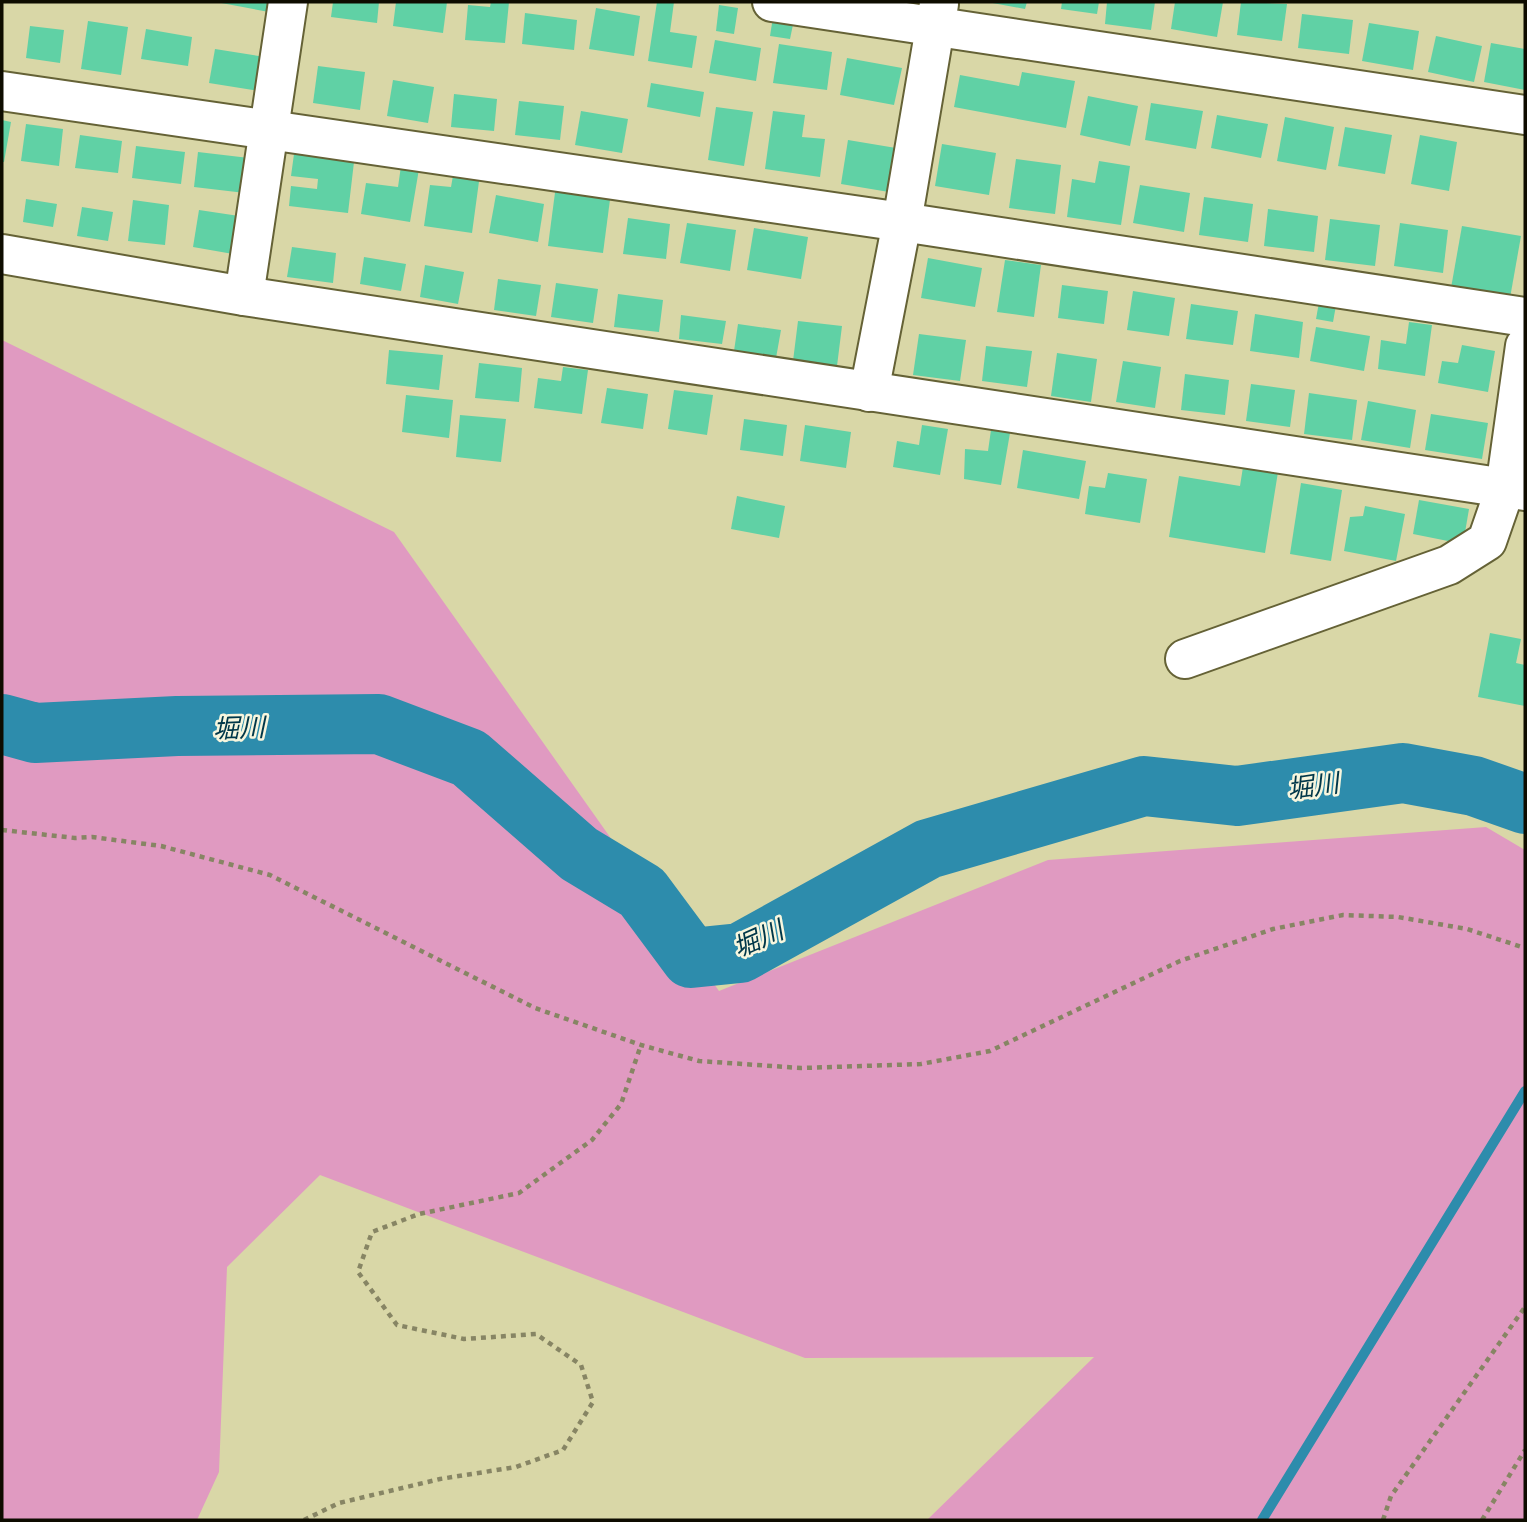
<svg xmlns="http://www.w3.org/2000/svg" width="1527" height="1522" viewBox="0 0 1527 1522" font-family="Merriweather,'Noto Sans JP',serif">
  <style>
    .green { fill: #e09ac1 }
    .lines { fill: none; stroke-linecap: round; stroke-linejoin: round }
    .stream { stroke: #2d8cac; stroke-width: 10 }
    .river { stroke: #2d8cac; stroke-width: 60 }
    .building { fill: #60d1a5 }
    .minor-casing { stroke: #656236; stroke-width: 42 }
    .path { stroke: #878564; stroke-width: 4.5; stroke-dasharray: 5 5; stroke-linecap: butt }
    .minor { stroke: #fff; stroke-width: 38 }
    .labels { text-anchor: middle; stroke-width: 5; stroke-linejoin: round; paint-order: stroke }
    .water-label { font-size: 26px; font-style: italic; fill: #003749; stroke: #f7f6de }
  </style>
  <rect width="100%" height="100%" fill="#d9d7a7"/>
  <!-- green -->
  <polygon class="green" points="2,340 394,532 719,991 1048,860 1486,827 1525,850 1525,1520 927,1520 1094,1357 805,1358 320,1175 227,1267 219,1472 197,1520 2,1520"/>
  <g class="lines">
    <!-- stream -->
    <polyline class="stream" points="1262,1520 1525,1091"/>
    <!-- river -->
    <polyline class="river" points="2,724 35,733 177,726 379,724 469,758 579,854 642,892 691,958 740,953 928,849 1144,786 1237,796 1403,773 1474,786 1525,804"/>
  </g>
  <!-- building -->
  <g class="building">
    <polygon points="216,2 271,2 269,12"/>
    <polygon points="333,2 379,2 377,23 331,17"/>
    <polygon points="396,2 447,2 443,33 393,26"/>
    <polygon points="491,2 509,2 505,43 465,40 468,5 490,7"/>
    <polygon points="657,2 674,2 670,32 697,36 692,68 648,61"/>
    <polygon points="987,2 1027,2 1025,9"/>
    <polygon points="1062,2 1099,2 1097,14 1061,9"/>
    <polygon points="1107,2 1155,2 1151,30 1105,24"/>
    <polygon points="1175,2 1223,2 1217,37 1171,29"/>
    <polygon points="1241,2 1287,4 1282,41 1237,35"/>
    <polygon points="719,5 738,8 734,34 716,31"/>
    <polygon points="596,8 640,16 634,56 589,49"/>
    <polygon points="774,11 795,15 790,39 770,36"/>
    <polygon points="525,13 577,20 574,50 522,44"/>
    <polygon points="1302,14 1353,20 1349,54 1298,48"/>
    <polygon points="88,21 128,27 121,75 81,69"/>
    <polygon points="1369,23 1419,31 1413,70 1362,61"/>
    <polygon points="30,26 64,30 60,63 26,58"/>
    <polygon points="146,29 192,37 188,66 141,59"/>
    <polygon points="1436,36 1482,46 1474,82 1428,72"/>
    <polygon points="715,40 761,48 756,81 709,73"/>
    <polygon points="1491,43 1525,49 1525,90 1484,82"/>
    <polygon points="779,44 832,52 827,90 773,83"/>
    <polygon points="215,49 265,57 259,91 209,83"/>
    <polygon points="847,58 902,68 894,105 840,95"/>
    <polygon points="318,66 365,72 360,110 313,103"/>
    <polygon points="1022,72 1075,81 1066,128 954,107 960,75 1019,86"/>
    <polygon points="393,80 434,87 428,123 387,116"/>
    <polygon points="651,83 704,92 700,117 647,107"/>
    <polygon points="454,94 497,99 494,131 451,127"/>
    <polygon points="1088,96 1138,106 1130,146 1080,135"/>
    <polygon points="519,101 564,106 560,140 515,135"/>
    <polygon points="1151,103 1203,111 1196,149 1145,140"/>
    <polygon points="716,107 753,112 744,166 708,160"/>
    <polygon points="581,111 628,119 622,153 575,145"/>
    <polygon points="773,111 805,115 802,137 825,139 820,177 765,169"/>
    <polygon points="1217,115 1268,124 1261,158 1211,148"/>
    <polygon points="1285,117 1334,127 1326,170 1277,161"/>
    <polygon points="2,120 11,122 4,162 2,162"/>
    <polygon points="26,124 63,129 59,166 21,161"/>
    <polygon points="1345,127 1392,135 1385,174 1338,166"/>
    <polygon points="80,135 122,141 118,173 75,168"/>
    <polygon points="1420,135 1457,142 1449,191 1411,184"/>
    <polygon points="848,140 896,148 889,192 841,184"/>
    <polygon points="942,144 996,153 989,195 935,186"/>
    <polygon points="136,146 185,152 181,184 132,178"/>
    <polygon points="198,152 249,158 245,193 194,187"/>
    <polygon points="294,154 354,162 348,213 289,206 291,186 317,189 318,179 291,176"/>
    <polygon points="1016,159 1061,165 1055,214 1009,208"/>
    <polygon points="1099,161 1130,166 1121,225 1067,217 1072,179 1095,183"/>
    <polygon points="401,166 419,169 410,222 361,214 366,183 398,187"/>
    <polygon points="454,170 480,174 472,233 424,226 430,185 451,187"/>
    <polygon points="556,185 611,192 603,253 548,246"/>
    <polygon points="1140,185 1190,193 1184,232 1133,223"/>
    <polygon points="496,195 544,204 538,242 489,233"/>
    <polygon points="1204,197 1253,204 1248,242 1199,235"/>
    <polygon points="26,199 57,204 53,227 23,222"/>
    <polygon points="133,200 169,205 165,245 128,241"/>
    <polygon points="82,207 113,212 108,241 77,236"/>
    <polygon points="1268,209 1318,216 1314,252 1264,246"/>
    <polygon points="199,210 239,216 233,254 193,247"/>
    <polygon points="628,218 670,224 666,259 623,254"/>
    <polygon points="1330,219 1380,225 1375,266 1325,260"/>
    <polygon points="687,223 736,230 730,271 680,263"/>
    <polygon points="1400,223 1448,230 1443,273 1394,266"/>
    <polygon points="1462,226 1521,236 1510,298 1451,288"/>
    <polygon points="754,228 808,237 801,279 747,270"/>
    <polygon points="292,247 336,253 333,283 287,277"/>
    <polygon points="364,257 406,264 401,291 360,284"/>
    <polygon points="928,258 982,268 975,307 921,298"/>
    <polygon points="1005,260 1041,265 1034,317 997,312"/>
    <polygon points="425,265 464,272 458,304 420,297"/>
    <polygon points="498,279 541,285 536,316 494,310"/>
    <polygon points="556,283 598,289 593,323 551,317"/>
    <polygon points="1062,285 1108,291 1104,324 1058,318"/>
    <polygon points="1133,291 1175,298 1169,336 1127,330"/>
    <polygon points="618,294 663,300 659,332 614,327"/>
    <polygon points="1320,297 1337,300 1333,322 1316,319"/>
    <polygon points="1191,304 1238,311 1233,345 1186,339"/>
    <polygon points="1255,314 1303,322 1299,358 1250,351"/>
    <polygon points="681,315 726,321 722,344 679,339"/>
    <polygon points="798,321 842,326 837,366 793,361"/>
    <polygon points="1409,322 1432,325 1425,376 1378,369 1381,340 1406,344"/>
    <polygon points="738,324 781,330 776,358 734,351"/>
    <polygon points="1316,327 1370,336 1364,371 1310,361"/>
    <polygon points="919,334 966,340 960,381 913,375"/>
    <polygon points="1462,345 1495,351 1488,392 1438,383 1442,361 1458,363"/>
    <polygon points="986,346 1032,351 1027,387 982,381"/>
    <polygon points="389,350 443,355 439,390 386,384"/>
    <polygon points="1057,353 1097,359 1091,402 1051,396"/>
    <polygon points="1123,361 1161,367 1155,408 1116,402"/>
    <polygon points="479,363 522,368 519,402 475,398"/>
    <polygon points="563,367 588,370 582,414 534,408 538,378 561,381"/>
    <polygon points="1185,374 1229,380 1225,415 1181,410"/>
    <polygon points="1251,384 1295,390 1290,427 1246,421"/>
    <polygon points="607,388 648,394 643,429 601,423"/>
    <polygon points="674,390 713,395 707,435 668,429"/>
    <polygon points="1309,393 1357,400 1352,440 1304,434"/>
    <polygon points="406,395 453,400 449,438 402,432"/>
    <polygon points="1368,401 1416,410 1410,448 1361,440"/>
    <polygon points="1431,414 1488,423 1482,459 1425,450"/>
    <polygon points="460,415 506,419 501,462 456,457"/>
    <polygon points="744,419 787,425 783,456 740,450"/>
    <polygon points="805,425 851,432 846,468 800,461"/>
    <polygon points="922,425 948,429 940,475 893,467 897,441 919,445"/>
    <polygon points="991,430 1010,433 1001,485 964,479 965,449 988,451"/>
    <polygon points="1023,450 1086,461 1079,499 1017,488"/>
    <polygon points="1243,467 1278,472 1265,553 1169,537 1179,476 1240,486"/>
    <polygon points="1108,473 1147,479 1140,523 1085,514 1089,486 1105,488"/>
    <polygon points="1301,483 1342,490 1331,561 1290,554"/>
    <polygon points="737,496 785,506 779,538 731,529"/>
    <polygon points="1419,500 1469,509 1463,544 1413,534"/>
    <polygon points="1365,506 1405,514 1396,561 1344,551 1350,517 1363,516"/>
    <polygon points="1490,633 1521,639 1516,663 1525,665 1525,706 1478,697"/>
  </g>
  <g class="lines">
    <defs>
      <g id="minor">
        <polyline points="772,2 1525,115"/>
        <polyline points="2,91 902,222 1525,317"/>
        <polyline points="2,254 244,296 1525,491"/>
        <polyline points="244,296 288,2"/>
        <polyline points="869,392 902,222 939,4"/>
        <polyline points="1185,659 1449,565 1487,541 1505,489 1525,346"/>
      </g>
    </defs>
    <!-- minor casing -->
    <use href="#minor" class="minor-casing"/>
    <!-- path -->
    <g class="path">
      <polyline points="2,830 75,838 92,837 161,846 270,875 535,1008 641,1045 699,1061 801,1068 921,1064 990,1051 1180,961 1273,929 1343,915 1398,917 1467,929 1525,948"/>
      <polyline points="304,1520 339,1503 440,1479 516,1467 563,1450 593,1402 581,1365 536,1334 464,1339 397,1325 358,1272 372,1232 419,1214 519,1193 592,1140 621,1104 641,1045"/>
      <polyline points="1383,1520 1391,1496 1525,1307"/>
      <polyline points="1482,1520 1525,1450"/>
    </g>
    <!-- minor -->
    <use href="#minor" class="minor"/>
  </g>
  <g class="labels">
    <!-- water labels -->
    <g class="water-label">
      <text transform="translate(239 728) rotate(-2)" y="9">堀川</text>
      <text transform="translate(1313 786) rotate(-8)" y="9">堀川</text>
      <text transform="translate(758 939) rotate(-24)" y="9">堀川</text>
    </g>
  </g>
  <!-- border -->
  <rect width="1527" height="1522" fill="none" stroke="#0e0c00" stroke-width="7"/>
</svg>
